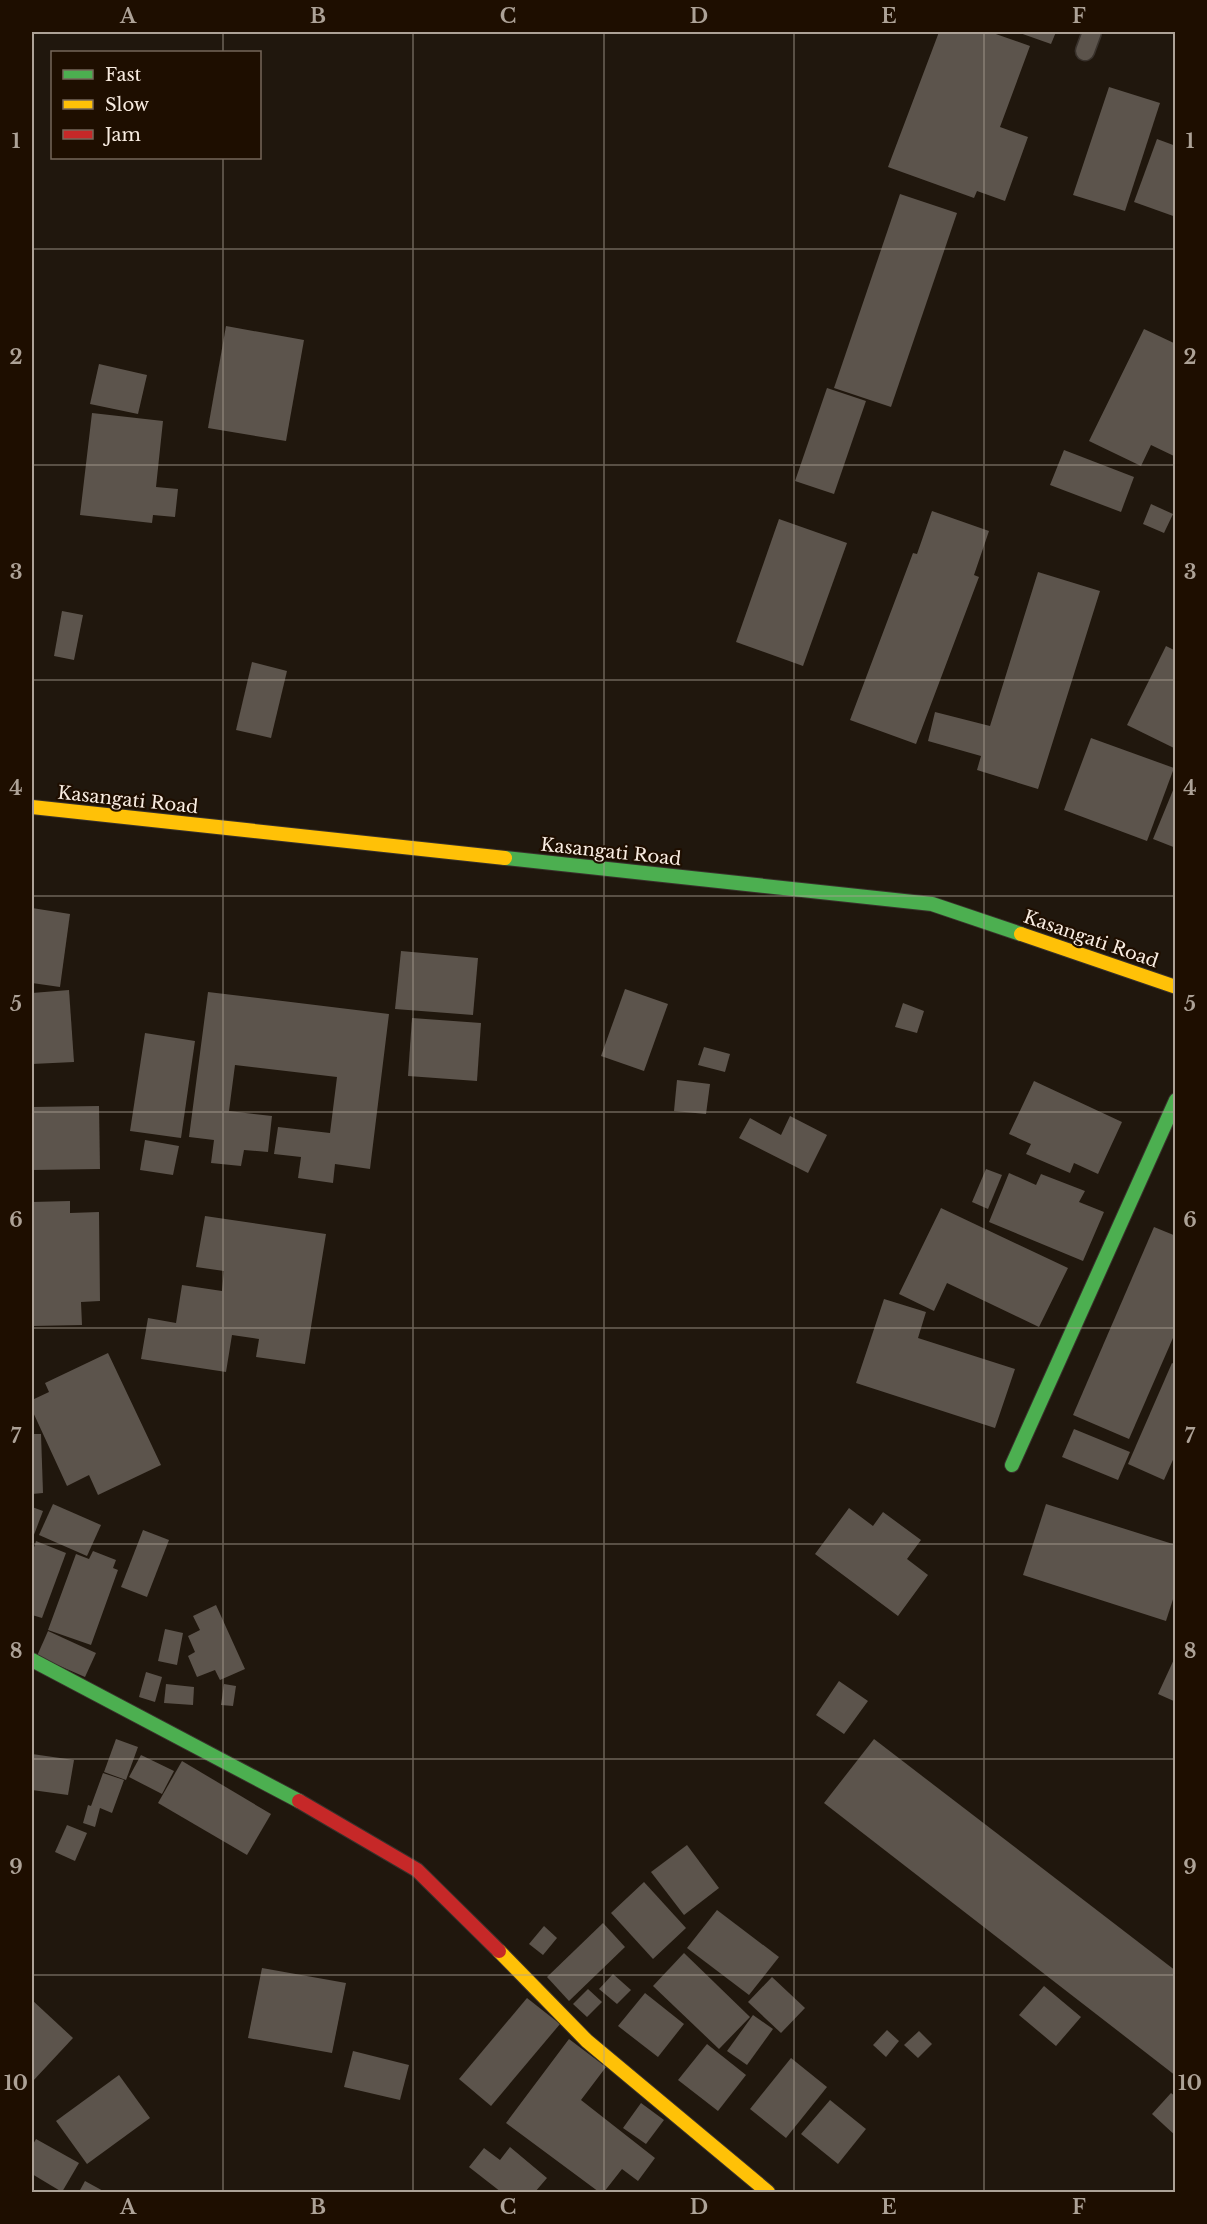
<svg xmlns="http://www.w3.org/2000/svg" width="1207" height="2224" viewBox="0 0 1207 2224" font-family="'Libre Baskerville',serif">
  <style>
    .building { fill: #5c544c }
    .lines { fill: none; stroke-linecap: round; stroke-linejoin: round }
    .lane-casing { stroke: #39322c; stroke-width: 21 }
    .fast-casing { stroke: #39322c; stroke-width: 16 }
    .slow-casing { stroke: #39322c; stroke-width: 16 }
    .jam-casing { stroke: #39322c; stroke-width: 16 }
    .lane { stroke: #5c544c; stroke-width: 18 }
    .fast { stroke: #4caf50; stroke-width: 14 }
    .slow { stroke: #ffc107; stroke-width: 14 }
    .jam { stroke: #c62828; stroke-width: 14 }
    .grid { fill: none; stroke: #ada297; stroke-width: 1.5; stroke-opacity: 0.55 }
    .labels { text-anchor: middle; stroke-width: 4.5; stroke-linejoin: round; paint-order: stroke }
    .street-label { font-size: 18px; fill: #f9ede2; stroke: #1e0e00 }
    .neatline { fill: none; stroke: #ada297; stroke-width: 2 }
    .grid-label { font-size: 20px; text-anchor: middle; font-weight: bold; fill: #ada297 }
  </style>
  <rect width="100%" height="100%" fill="#20170d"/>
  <!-- building -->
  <g class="building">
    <polygon points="939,32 990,32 1030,46 1000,127 1028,137 1005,201 977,191 974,198 888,167"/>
    <polygon points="1017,32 1056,32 1051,44"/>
    <polygon points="1109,87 1160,103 1125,211 1073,195"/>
    <polygon points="1157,139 1176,146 1176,217 1134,202"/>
    <polygon points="900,194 957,213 891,407 834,388"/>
    <polygon points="226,326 304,340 286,441 208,428"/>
    <polygon points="1144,329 1176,344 1176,457 1151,445 1141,466 1089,441"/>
    <polygon points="99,364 147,375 138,414 90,404"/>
    <polygon points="827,388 866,401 834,494 795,481"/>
    <polygon points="92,413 163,421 156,487 178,489 175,517 153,515 152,523 80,515"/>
    <polygon points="1064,450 1134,477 1121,512 1050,485"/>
    <polygon points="1151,504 1173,514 1164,533 1143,524"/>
    <polygon points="932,511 989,531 974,575 979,577 916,744 850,720 913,553 917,554"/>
    <polygon points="779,519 847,543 803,666 736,642"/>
    <polygon points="1038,572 1100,591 1038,789 977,770 981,756 928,741 935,712 990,726"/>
    <polygon points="62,611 83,615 74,660 54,656"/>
    <polygon points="1166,646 1176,651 1176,749 1127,725"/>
    <polygon points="252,662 287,671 271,738 236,730"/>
    <polygon points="1091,738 1174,768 1147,841 1064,810"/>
    <polygon points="1176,783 1176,848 1153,839"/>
    <polygon points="32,908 70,914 60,987 32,983"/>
    <polygon points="401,951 478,958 473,1015 395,1009"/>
    <polygon points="625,989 668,1004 644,1071 601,1056"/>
    <polygon points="69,990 74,1062 32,1064 32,993"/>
    <polygon points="208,992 389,1014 370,1169 335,1164 333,1183 298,1178 301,1157 274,1154 278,1127 330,1133 337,1077 235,1065 229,1111 272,1116 268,1152 244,1150 241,1166 211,1163 214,1140 189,1137"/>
    <polygon points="903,1003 924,1011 917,1033 895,1027"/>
    <polygon points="412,1018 481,1023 477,1081 408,1076"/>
    <polygon points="145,1033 195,1041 181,1138 130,1131"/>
    <polygon points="704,1047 730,1054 725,1072 698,1065"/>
    <polygon points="677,1080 710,1084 706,1114 674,1111"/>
    <polygon points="1034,1081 1122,1122 1098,1174 1074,1163 1070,1173 1026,1154 1031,1144 1009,1134"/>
    <polygon points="99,1106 100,1169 32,1170 32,1107"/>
    <polygon points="790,1116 827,1135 808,1173 739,1138 750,1118 781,1135"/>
    <polygon points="145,1140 179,1146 173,1175 140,1170"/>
    <polygon points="986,1169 1002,1175 988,1209 972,1202"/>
    <polygon points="1009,1173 1036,1185 1041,1174 1085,1191 1079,1202 1104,1212 1083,1261 989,1222"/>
    <polygon points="70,1201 70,1213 99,1212 100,1301 81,1302 82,1325 32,1326 32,1202"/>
    <polygon points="941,1208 1068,1268 1039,1327 947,1283 934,1311 899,1294"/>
    <polygon points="205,1216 326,1234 305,1364 256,1357 259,1339 232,1335 226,1372 141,1359 148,1318 176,1323 182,1285 222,1291 224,1271 196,1267"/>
    <polygon points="1154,1227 1176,1236 1176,1331 1129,1439 1073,1415"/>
    <polygon points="884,1299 926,1312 918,1338 1015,1369 995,1428 856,1383"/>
    <polygon points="108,1353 161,1465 98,1495 89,1475 67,1486 32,1410 32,1400 49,1392 45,1383"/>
    <polygon points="1172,1363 1176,1365 1176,1453 1164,1480 1128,1464"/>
    <polygon points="1074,1429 1130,1452 1118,1480 1062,1457"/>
    <polygon points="32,1434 41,1434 43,1493 32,1494"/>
    <polygon points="53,1504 101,1525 87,1556 39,1535"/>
    <polygon points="1046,1504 1176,1545 1176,1590 1166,1621 1023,1575"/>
    <polygon points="32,1507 43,1511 32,1540"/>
    <polygon points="849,1508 873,1526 883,1512 921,1540 907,1559 928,1575 898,1616 815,1554"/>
    <polygon points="143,1530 169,1540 147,1597 121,1587"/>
    <polygon points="36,1541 66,1553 42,1618 32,1615 32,1554"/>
    <polygon points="93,1551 116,1560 113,1568 118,1570 91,1645 48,1630 76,1554 89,1559"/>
    <polygon points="216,1605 245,1669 220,1680 215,1670 197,1677 188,1656 195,1652 188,1636 200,1630 193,1616"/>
    <polygon points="165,1629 183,1633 177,1665 158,1661"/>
    <polygon points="48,1631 96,1653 85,1677 37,1656"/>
    <polygon points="1176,1655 1176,1702 1158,1694"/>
    <polygon points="146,1672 162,1677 155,1702 139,1697"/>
    <polygon points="839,1681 868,1701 844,1734 816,1715"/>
    <polygon points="166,1684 194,1687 193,1705 164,1703"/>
    <polygon points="224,1684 236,1686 233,1706 221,1705"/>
    <polygon points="116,1739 138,1747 126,1780 104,1772"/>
    <polygon points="874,1739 1176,1971 1176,2076 824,1803"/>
    <polygon points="32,1754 74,1760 68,1795 32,1790"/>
    <polygon points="141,1755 174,1771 162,1794 129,1777"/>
    <polygon points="182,1761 271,1814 247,1855 158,1803"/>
    <polygon points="103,1773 124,1780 112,1813 100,1808 95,1827 83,1823 88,1805 91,1806"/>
    <polygon points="67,1825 87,1833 75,1861 55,1852"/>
    <polygon points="687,1845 719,1888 684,1915 651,1872"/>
    <polygon points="644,1882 686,1928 653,1959 611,1913"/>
    <polygon points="717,1910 779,1957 749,1995 687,1948"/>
    <polygon points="603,1923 625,1947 569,2001 547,1977"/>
    <polygon points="544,1926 557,1938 543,1955 529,1944"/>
    <polygon points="684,1953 750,2017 719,2049 653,1986"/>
    <polygon points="262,1968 346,1983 332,2053 248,2038"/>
    <polygon points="613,1974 631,1990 617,2004 599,1989"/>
    <polygon points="772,1977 805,2008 781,2033 748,2002"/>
    <polygon points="1044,1986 1081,2017 1056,2046 1019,2015"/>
    <polygon points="588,1989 602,2002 587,2017 573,2004"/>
    <polygon points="645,1993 684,2024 658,2057 618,2026"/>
    <polygon points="527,1998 560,2024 491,2106 459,2079"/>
    <polygon points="32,2000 73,2038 32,2082"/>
    <polygon points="753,2015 773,2029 747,2065 727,2051"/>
    <polygon points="887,2030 899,2041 886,2057 873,2045"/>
    <polygon points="919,2031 932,2044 918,2058 904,2045"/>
    <polygon points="569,2039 606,2067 581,2100 655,2158 638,2181 622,2169 604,2192 599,2192 506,2123"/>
    <polygon points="707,2044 746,2075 718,2111 678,2080"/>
    <polygon points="353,2051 409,2065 400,2100 344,2087"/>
    <polygon points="791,2058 827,2087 786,2138 750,2109"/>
    <polygon points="119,2075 150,2118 87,2164 56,2121"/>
    <polygon points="1171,2093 1176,2097 1176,2136 1152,2114"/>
    <polygon points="830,2100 866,2129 838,2164 801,2134"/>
    <polygon points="641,2103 664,2120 646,2144 623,2128"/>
    <polygon points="36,2139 79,2163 62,2192 32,2174 32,2146"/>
    <polygon points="510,2147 547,2178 535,2192 501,2192 469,2167 484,2148 500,2160"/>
    <polygon points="85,2181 105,2192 79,2192"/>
  </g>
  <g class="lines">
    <defs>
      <polyline id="lane" points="1085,51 1092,32"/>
      <g id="fast">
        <polyline points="505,858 932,904 1021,934"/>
        <polyline points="1012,1465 1176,1100"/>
        <polyline points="32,1660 299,1801"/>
      </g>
      <g id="slow">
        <polyline points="32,807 505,858"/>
        <polyline points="1021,934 1176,987"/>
        <polyline points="499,1951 587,2041 768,2192"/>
      </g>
      <polyline id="jam" points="299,1801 417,1870 499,1951"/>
    </defs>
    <!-- lane casing -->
    <use href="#lane" class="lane-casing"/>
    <!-- fast casing -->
    <use href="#fast" class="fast-casing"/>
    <!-- slow casing -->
    <use href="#slow" class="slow-casing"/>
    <!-- jam casing -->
    <use href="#jam" class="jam-casing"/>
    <!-- lane -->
    <use href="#lane" class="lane"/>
    <!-- fast -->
    <use href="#fast" class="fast"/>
    <!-- slow -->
    <use href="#slow" class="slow"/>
    <!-- jam -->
    <use href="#jam" class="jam"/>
  </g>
  <!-- grid -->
  <path class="grid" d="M223 32V52M413 32V2192M604 32V2192M794 32V2192M984 32V2192M223 158V2192M32 249H1176M32 465H1176M32 680H1176M32 896H1176M32 1112H1176M32 1328H1176M32 1544H1176M32 1759H1176M32 1975H1176"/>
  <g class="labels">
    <!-- street labels -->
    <g class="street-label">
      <text transform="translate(128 800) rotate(6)" y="6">Kasangati Road</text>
      <text transform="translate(611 852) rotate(6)" y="6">Kasangati Road</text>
      <text transform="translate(1091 939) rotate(19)" y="6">Kasangati Road</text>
    </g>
  </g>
  <!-- border -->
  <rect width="1207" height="2224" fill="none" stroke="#1e0e00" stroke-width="66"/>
  <!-- legend -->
  <rect x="51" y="51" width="210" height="108" fill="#1e0e00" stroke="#76675a" stroke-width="1.5"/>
  <rect x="63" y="70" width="30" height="9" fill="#4caf50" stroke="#76675a" stroke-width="1.5"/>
  <text x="105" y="81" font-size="18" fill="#f9ede2">Fast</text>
  <rect x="63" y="100" width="30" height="9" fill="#ffc107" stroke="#76675a" stroke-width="1.5"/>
  <text x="105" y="111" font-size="18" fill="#f9ede2">Slow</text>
  <rect x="63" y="130" width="30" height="9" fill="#c62828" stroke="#76675a" stroke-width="1.5"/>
  <text x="105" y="141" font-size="18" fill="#f9ede2">Jam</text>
  <rect x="33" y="33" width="1141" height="2158" class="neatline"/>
  <g class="grid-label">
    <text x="128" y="23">A</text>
    <text x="318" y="23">B</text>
    <text x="508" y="23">C</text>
    <text x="699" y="23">D</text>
    <text x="889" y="23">E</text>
    <text x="1079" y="23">F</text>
    <text x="16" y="148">1</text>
    <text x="1190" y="148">1</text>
    <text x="16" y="364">2</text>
    <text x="1190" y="364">2</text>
    <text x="16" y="579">3</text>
    <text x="1190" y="579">3</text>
    <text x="16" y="795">4</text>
    <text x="1190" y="795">4</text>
    <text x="16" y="1011">5</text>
    <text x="1190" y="1011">5</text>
    <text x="16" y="1227">6</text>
    <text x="1190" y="1227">6</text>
    <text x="16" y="1443">7</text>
    <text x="1190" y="1443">7</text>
    <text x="16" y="1658">8</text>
    <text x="1190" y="1658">8</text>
    <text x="16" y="1874">9</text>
    <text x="1190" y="1874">9</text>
    <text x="16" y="2090">10</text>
    <text x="1190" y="2090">10</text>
    <text x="128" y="2214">A</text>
    <text x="318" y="2214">B</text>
    <text x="508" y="2214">C</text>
    <text x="699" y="2214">D</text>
    <text x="889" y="2214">E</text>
    <text x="1079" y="2214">F</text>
  </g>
</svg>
